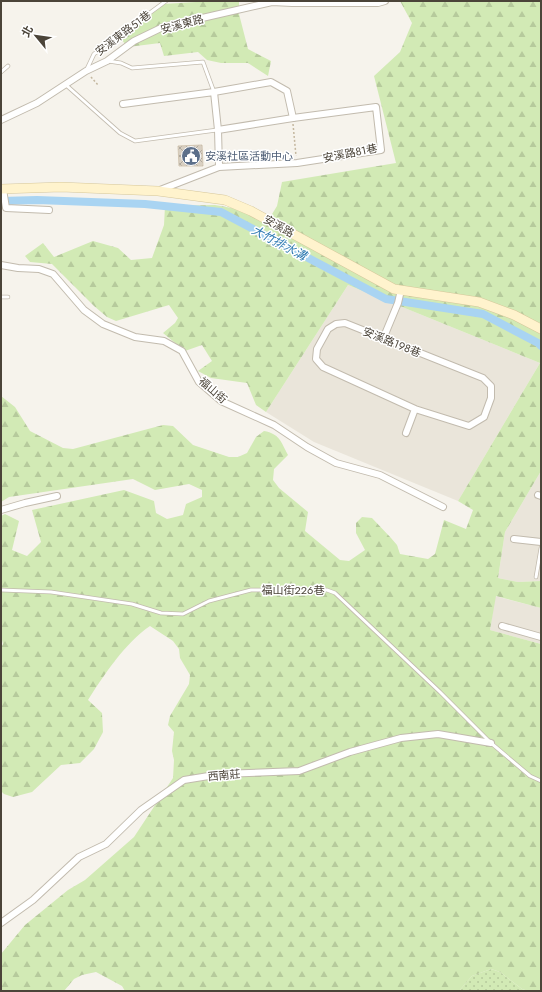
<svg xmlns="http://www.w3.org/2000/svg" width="542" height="992" viewBox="0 0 542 992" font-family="Jost,'Noto Sans TC',sans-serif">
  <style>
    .residential { fill: #eae5da }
    .grass { fill: url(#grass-dots) }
    .forest { fill: url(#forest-firs) }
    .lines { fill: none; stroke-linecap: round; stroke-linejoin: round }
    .canal { stroke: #a9d4f2; stroke-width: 8 }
    .building { fill: url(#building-cross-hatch); stroke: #d3c7b4 }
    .lane-casing { stroke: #c2bbae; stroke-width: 4.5 }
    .street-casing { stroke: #c2bbae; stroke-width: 8 }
    .secondary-casing { stroke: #d6c79b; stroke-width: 10 }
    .path { stroke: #c4b79f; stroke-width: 1.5; stroke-dasharray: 2 2; stroke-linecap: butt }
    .lane { stroke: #fff; stroke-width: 3 }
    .street { stroke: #fff; stroke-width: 6 }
    .secondary { stroke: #fff3cd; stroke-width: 9 }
    .labels { text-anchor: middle; stroke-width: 3; stroke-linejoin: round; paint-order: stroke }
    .street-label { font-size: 11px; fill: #4b4439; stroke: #fff }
    .service-label { font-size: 11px; fill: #4e5e75; stroke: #fff; text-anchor: start }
    .water-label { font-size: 12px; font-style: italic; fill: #2e7ab2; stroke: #fff }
  </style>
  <defs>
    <pattern id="grass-dots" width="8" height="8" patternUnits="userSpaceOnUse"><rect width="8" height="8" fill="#d2eab5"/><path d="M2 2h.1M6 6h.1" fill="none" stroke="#b6ca9c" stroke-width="1.8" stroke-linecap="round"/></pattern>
    <pattern id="forest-firs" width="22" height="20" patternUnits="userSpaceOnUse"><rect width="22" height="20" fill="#d2eab5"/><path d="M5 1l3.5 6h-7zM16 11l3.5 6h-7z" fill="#b6ca9c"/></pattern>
    <pattern id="building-cross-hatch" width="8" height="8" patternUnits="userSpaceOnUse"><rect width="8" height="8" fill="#d8cfc1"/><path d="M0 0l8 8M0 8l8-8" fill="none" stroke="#b1aa9e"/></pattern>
  </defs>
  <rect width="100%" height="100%" fill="#f6f3ec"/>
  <!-- residential -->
  <g class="residential">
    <polygon points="348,285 540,363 458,501 314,442 266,412"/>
    <polygon points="541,471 541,581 518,582 498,578 505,532"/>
    <polygon points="495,596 541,608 541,644 490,630"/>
  </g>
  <!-- grass -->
  <polygon class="grass" points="491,969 500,972 522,989 528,991 459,991 472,976"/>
  <!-- forest -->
  <g class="forest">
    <polygon points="199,1 239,1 239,14 248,49 271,61 268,76 248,63 221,63 207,60 198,52 164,56 160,43 128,47 120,38 163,4 196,2"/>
    <path d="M400 1H541V471L505 532 498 578 518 582 541 581V608L496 596 490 630 541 644V991H528L522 989 500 972 491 969 472 976 459 991H125L122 986 96 972 82 975 74 979 64 991H1V954L25 925 68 890 85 880 134 837 173 778 174 760 172 751 174 732 168 725 170 716 189 684 190 675 180 658 179 649 173 641 150 626C125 643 104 675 88 700L102 713 103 732 94 749 80 763 61 765 32 792 13 797 4 794 1 791V647L3 644 1 636V516L5 514 19 521 12 550 27 556 41 542 32 510 124 490 154 501 156 513 167 519 183 515 186 504 202 497V490L189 484 155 490 133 479 9 497 1 502V396L15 407 30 431 63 448 73 449 163 425 173 426 193 445 229 457H238L247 453 256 437 264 431C280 434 281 442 288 455L274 469 273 480 279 488 308 512 305 531 340 560 349 561 365 550 356 533V523L362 517 372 518 391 538 397 545 400 554 428 559 435 554 444 520 466 529 473 510 458 501 540 363 348 285 266 412 256 405 247 383 211 378 198 371 212 361 202 345 185 351 163 333 175 323 178 318 169 305 116 321 107 317 94 306 52 264 30 262 25 256 43 243 54 257 93 241 118 248 131 260 152 258 164 225 165 206 215 205 243 210 269 219 277 206 282 182 396 163 374 76 400 52 412 23Z"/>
  </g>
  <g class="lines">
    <!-- canal -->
    <polyline class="canal" points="1,201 37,200 145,204 221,212 386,299 483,314 538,343 541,346"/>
  </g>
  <!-- building -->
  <polygon class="building" points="202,145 203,166 179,166 178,146"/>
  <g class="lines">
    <defs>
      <g id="lane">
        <polyline points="108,61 121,63 132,68 203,62 214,92"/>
        <polyline points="86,71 94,54 166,1"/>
        <polyline points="1,72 8,66"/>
        <polyline points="66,85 120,133 135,141 217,130"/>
        <polyline points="1,297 8,297"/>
        <polyline points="536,577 541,548"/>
        <polyline points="1,590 51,592 132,604 161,613 183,614 209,601 251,590 327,590 335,593 440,692 491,743 530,776 541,781"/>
      </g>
      <g id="street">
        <polyline points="214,92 271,82 287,91 293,118"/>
        <polyline points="123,104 214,92 218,130"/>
        <polyline points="1,120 37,103 86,71 107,61 134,41 163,27 272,2 292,3 378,3 385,1"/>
        <polyline points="3,189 6,208 49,210"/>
        <polyline points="160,190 219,167 297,163 381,150 376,107 293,118 218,130 219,167"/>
        <polyline points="1,265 18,268 39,269 53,274 84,310 103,324 135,337 164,341 182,351 199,382 221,401 274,425 307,447 336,463 380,475 443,507"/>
        <polyline points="383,339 398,303 401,290"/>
        <polyline points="406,433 415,409 469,426 484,417 491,398 491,386 483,378 345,323 336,324 328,329 317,349 316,359 323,367 415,409"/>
        <polyline points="538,495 541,496"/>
        <polyline points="1,510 25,503 57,496"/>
        <polyline points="514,539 541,542"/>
        <polyline points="502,626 541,637"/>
        <polyline points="1,923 33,900 79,857 106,844 141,810 184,780 221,774 299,771 350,752 401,738 438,734 491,743"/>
      </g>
      <polyline id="secondary" points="1,189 61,187 158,191 225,200 251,211 394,289 479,302 514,315 541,329"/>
    </defs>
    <!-- lane casing -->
    <use href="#lane" class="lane-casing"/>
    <!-- street casing -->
    <use href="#street" class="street-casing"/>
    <!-- secondary casing -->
    <use href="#secondary" class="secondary-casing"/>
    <!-- path -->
    <g class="path">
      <polyline points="91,77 98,85"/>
      <polyline points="293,124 296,156"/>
    </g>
    <!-- lane -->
    <use href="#lane" class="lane"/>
    <!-- street -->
    <use href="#street" class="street"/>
    <!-- secondary -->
    <use href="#secondary" class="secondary"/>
  </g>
  <!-- icons -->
  <defs>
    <symbol id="civic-disc" viewBox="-11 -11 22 22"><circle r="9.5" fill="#5c6f8a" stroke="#fff"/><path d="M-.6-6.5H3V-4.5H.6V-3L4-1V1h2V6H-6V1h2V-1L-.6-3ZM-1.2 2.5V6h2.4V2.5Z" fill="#fff"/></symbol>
  </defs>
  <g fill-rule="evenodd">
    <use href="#civic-disc" x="180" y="145" width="22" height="22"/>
  </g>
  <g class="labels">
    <!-- street labels -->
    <g class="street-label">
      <text transform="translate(182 24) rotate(-15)" y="4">安溪東路</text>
      <text transform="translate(123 33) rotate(-37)" y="4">安溪東路51巷</text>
      <text transform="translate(350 153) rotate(-11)" y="4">安溪路81巷</text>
      <text transform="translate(279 226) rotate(29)" y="4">安溪路</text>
      <text transform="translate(392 342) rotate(22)" y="4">安溪路198巷</text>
      <text transform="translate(213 390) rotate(41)" y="4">福山街</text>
      <text x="293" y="594">福山街226巷</text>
      <text transform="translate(224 775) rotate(-5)" y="4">西南莊</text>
    </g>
    <!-- service labels -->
    <g class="service-label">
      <text x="205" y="160">安溪社區活動中心</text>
    </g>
    <!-- water labels -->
    <g class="water-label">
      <text transform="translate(279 243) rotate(28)" y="4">大竹排水溝</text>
    </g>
  </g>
  <!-- border -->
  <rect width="542" height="992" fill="none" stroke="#4b4439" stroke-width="4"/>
  <!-- north arrow -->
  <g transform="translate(36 36) rotate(299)" stroke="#ffffff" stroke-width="3" paint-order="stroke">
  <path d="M0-3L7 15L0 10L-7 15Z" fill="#4b4439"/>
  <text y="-6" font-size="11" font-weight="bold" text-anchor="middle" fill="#4b4439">北</text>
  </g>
</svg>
